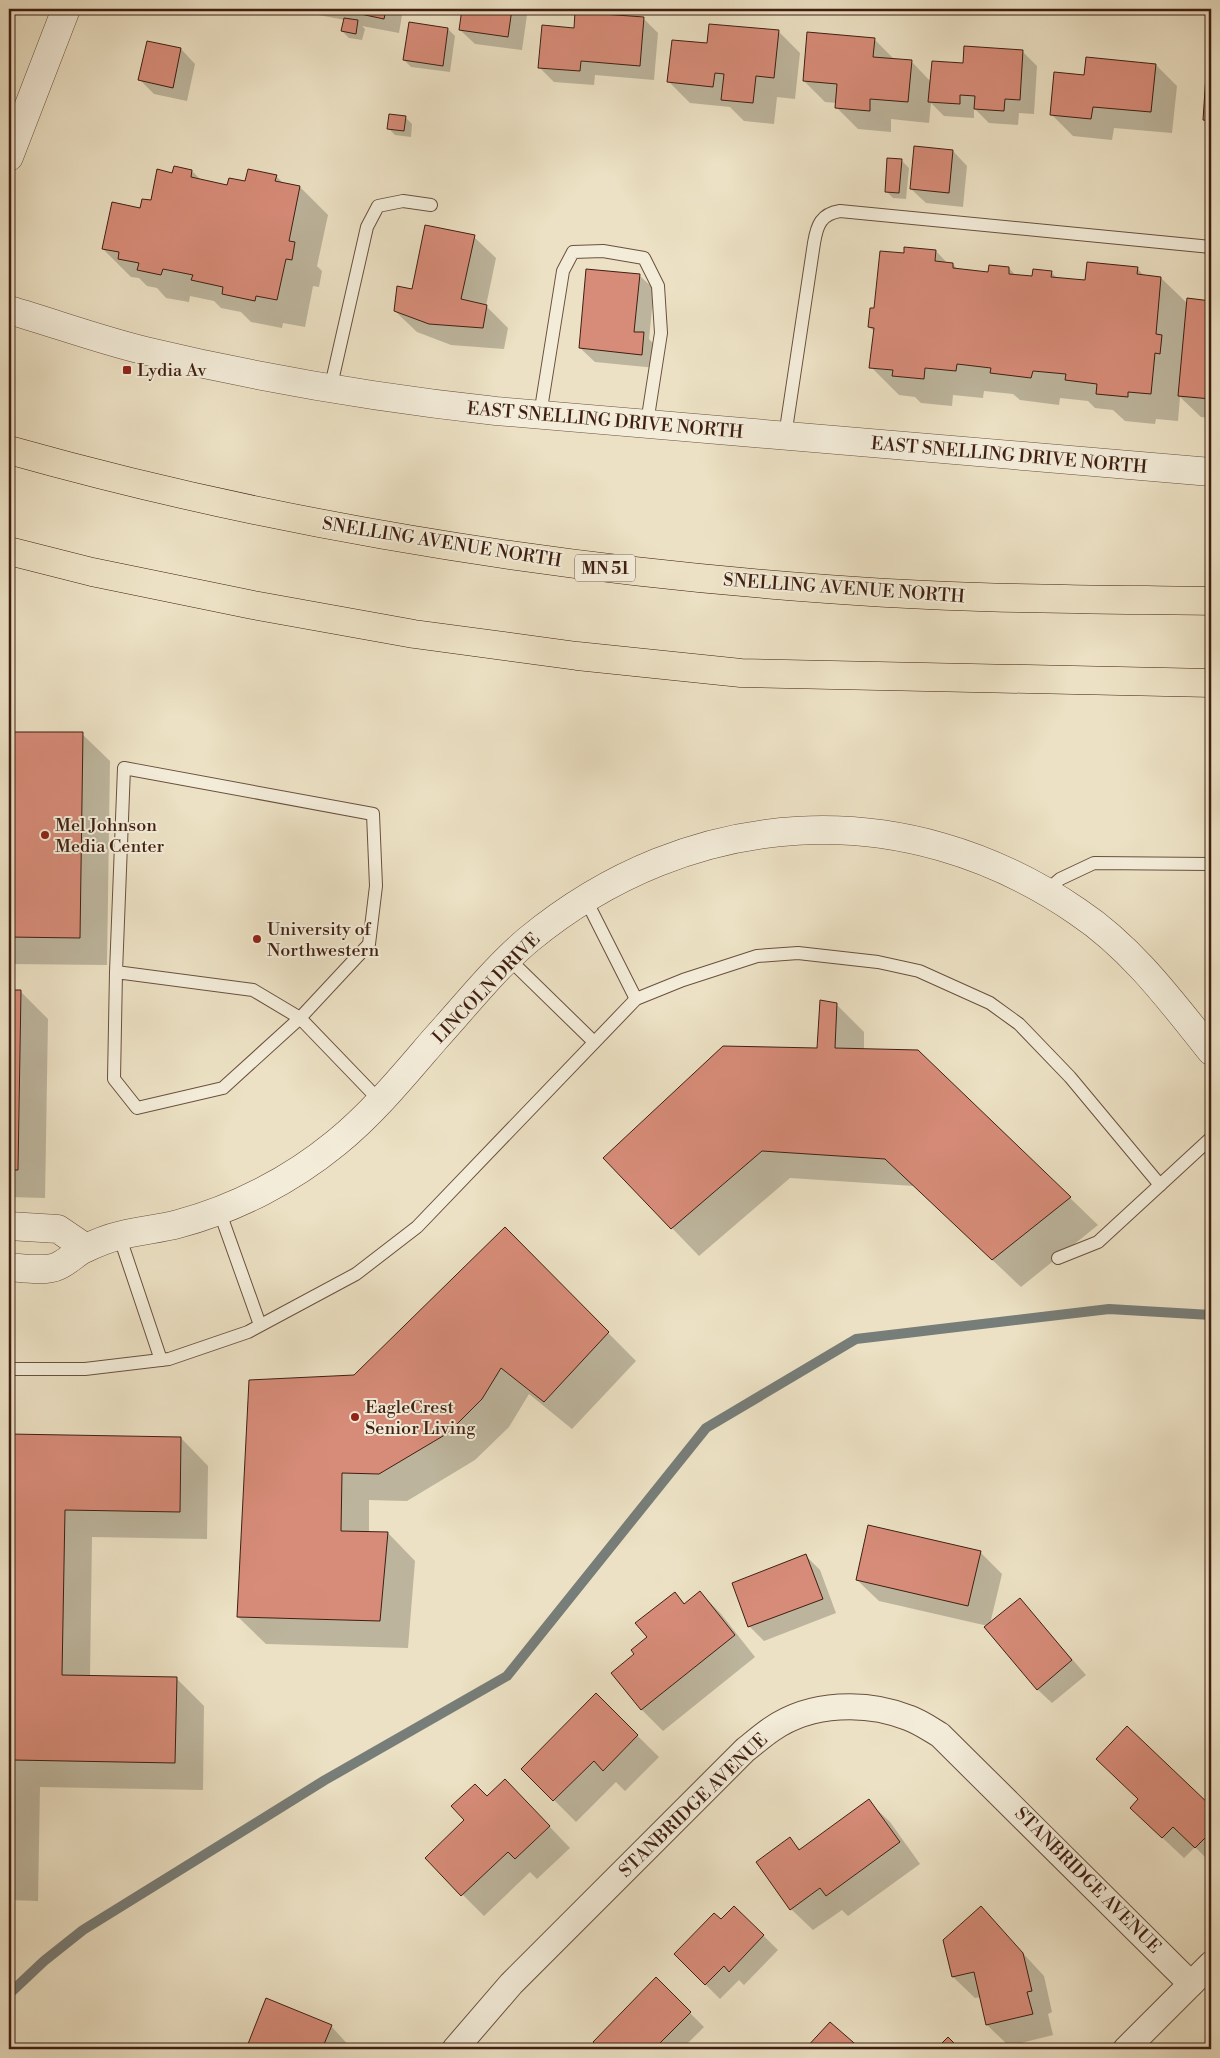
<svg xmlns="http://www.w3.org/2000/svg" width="1220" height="2058" viewBox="0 0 1220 2058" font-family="'Libre Bodoni',serif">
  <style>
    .shadow { fill: #0003 }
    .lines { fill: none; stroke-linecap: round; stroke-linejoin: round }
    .stream { stroke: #777d78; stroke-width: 10 }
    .building { fill: #d78c79; stroke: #3f1f11 }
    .service-casing { stroke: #6a503e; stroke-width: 14 }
    .minor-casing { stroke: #6a503e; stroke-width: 27 }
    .tertiary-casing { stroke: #6a503e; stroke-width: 29 }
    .trunk-casing { stroke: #3f1f11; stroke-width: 29 }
    .service { stroke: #f3ecd9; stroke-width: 12 }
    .minor { stroke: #f3ecd9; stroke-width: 25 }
    .tertiary { stroke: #f3ecd9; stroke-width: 28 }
    .trunk { stroke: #ece1c4; stroke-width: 28 }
    .poi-dot { fill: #8f2418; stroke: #f3ecd9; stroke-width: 2 }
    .labels { text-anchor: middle; stroke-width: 4; stroke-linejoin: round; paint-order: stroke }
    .shield { fill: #f3ecd9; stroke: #755c4d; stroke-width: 1 }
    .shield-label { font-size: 16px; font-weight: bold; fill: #3f1f11 }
    .poi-label { font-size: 18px; fill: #3f1f11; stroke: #f3ecd9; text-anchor: start }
    .street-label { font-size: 18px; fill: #3f1f11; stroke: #f3ecd9 }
  </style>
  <rect width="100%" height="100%" fill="#ece1c4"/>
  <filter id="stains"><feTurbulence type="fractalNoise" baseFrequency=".004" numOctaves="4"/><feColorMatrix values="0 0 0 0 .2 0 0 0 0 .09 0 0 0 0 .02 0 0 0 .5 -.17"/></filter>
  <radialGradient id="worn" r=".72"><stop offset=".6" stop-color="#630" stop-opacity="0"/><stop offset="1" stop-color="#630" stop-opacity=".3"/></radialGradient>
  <!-- shadow -->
  <g class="shadow">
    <polygon points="233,9 264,9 263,15"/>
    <polygon points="299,9 403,9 399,33 362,26 365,29 362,40 349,38 342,31 345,20 303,12"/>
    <polygon points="463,9 521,9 527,15 522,50 475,44 460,30"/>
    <polygon points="644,19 658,33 654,80 595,75 594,85 554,82 539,67 575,30"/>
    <polygon points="410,24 448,29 455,36 450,72 411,67 404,60"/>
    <polygon points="778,31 800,53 795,99 777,97 774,124 744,121 730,107 690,103 669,82 709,45"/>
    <polygon points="874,39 895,60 911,61 931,82 964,64 966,47 1023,52 1037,66 1034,114 1019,113 1018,125 989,123 974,108 974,118 944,116 931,103 929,123 891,119 891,132 858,129 836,107 837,103 825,102 804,81"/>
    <polygon points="181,49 195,64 187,101 154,94 140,80"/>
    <polygon points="1156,65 1177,86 1172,133 1114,128 1112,140 1073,136 1051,114 1085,76"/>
    <polygon points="1207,76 1211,76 1211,126 1204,119"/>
    <polygon points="405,117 412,124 411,137 395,135 388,128"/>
    <polygon points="953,151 967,166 963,207 926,203 911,189"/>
    <polygon points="902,161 909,168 906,199 893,198 886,191"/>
    <polygon points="192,171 202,181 228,186 276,176 284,184 300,187 328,215 317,266 322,271 319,287 313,286 305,327 283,323 282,328 251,322 241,312 221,308 214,301 190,296 189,302 166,298 157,288 147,286 139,278 131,277 103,249 141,209 152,202 173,174"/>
    <polygon points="474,237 496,258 486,306 508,328 504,349 451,345 417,332 395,311 413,291"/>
    <polygon points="936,251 948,264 953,264 958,270 990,273 1009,268 1016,276 1033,277 1051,272 1058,279 1086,282 1137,268 1144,276 1161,278 1188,304 1188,300 1211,302 1211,418 1201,417 1180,397 1178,421 1156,419 1155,424 1125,421 1113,410 1095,408 1088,401 1060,398 1059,405 1020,400 1013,394 984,391 983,398 953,395 952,406 921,403 915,397 899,395 871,367 875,332 869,327 875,310 905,254"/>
    <polygon points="639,275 654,289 649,339 658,348 656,368 595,362 580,348"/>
    <polygon points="9,733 82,734 110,761 107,965 9,964"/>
    <polygon points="9,991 20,991 48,1019 45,1198 9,1197"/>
    <polygon points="836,1004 864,1032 864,1050 1070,1198 1098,1225 1021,1287 914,1186 790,1178 699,1256 672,1228 818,1049"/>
    <polygon points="505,1229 636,1361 572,1429 529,1394 509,1427 475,1460 407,1501 369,1500 369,1532 388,1533 415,1561 408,1648 266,1644 238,1617 354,1376"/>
    <polygon points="9,1435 181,1438 208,1466 207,1539 92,1537 90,1676 176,1678 204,1706 203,1790 40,1787 38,1901 9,1900"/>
    <polygon points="980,1552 1002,1574 990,1624 1019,1599 1086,1675 1052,1703 1037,1689 988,1626 879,1601 857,1580"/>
    <polygon points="806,1556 820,1570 836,1613 764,1641 749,1626"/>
    <polygon points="700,1592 721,1614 755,1657 663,1731 641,1709 636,1655 675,1594 685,1604"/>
    <polygon points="596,1695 659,1757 625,1791 616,1782 576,1822 523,1769"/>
    <polygon points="1127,1728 1211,1808 1211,1863 1195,1847 1184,1858 1153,1829 1139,1800"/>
    <polygon points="487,1798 526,1802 570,1848 537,1879 530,1872 484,1916 426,1858"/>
    <polygon points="868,1801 890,1822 920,1864 848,1916 842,1910 813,1930 791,1909 789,1839 801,1850"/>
    <polygon points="734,1907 778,1950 744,1985 739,1980 720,1999 675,1954 721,1921"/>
    <polygon points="981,1908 1044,1976 1052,2012 1048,2014 1053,2035 1009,2046 987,2025 981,1997 975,1998 953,1977 944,1940"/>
    <polygon points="656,1979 704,2027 682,2049 601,2049 594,2042"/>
    <polygon points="267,2000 331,2026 352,2049 247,2049"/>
    <polygon points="830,2023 859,2049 807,2049"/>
  </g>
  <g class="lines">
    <!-- stream -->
    <polyline class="stream" points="9,1994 44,1961 83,1930 325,1780 507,1676 706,1428 856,1339 1109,1309 1211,1315"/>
  </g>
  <!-- building -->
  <g class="building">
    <polygon points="337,9 386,9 384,19"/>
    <polygon points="462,9 512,9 508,37 459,30"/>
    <polygon points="575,12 644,17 640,66 581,61 580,71 538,68 542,25 574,28"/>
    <polygon points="344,18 358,20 356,34 341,31"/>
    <polygon points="409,22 448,28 443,66 403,60"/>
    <polygon points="709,24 779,30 774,78 756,76 753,103 721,100 724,74 715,73 713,87 667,82 672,40 707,43"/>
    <polygon points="807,32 875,38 873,57 912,60 908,102 870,99 870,111 835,108 837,84 803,81"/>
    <polygon points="147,41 181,48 173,88 138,80"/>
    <polygon points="964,46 1023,50 1020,100 1005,99 1004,111 974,109 975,96 960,95 960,104 928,102 932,61 963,63"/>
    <polygon points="1086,57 1156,64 1151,112 1093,107 1091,119 1050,115 1054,72 1084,75"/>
    <polygon points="1206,75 1211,75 1211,121 1203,120"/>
    <polygon points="389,114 406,116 404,131 387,129"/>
    <polygon points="914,146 953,150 949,193 910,189"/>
    <polygon points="887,158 902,159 899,193 885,192"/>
    <polygon points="174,166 192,170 191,177 227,185 229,178 245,181 248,169 277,175 275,181 300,186 289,241 295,242 292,260 286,259 277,300 256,296 255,301 222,294 223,287 191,280 193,275 163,269 161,275 137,270 139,263 118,259 119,252 102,249 112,202 140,208 142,199 151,200 157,169 172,173"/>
    <polygon points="425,225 475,235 461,299 487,305 483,328 429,324 394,311 397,286 412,289"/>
    <polygon points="904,247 936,250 935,261 953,263 953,268 988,272 989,265 1009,267 1009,274 1032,276 1033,269 1052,271 1051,277 1085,280 1087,262 1138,267 1137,274 1161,277 1156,334 1162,335 1160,354 1155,353 1151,394 1128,392 1128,397 1096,394 1097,384 1065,380 1066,374 1033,371 1031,378 990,373 991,368 957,364 956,371 925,368 924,379 892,376 893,370 869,368 874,328 868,327 870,308 874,308 880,251 904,253"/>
    <polygon points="586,269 640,274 634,332 644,332 642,355 579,348"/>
    <polygon points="1187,298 1211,301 1211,399 1178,396"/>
    <polygon points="9,732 83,732 80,938 9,937"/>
    <polygon points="9,990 21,990 18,1170 9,1170"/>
    <polygon points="820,1000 837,1003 835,1048 918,1050 1071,1197 992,1260 885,1159 762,1151 671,1229 603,1158 723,1046 817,1048"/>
    <polygon points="505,1227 609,1332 544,1402 501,1368 482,1399 448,1433 379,1474 342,1473 341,1531 388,1532 380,1621 237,1617 249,1380 354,1375"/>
    <polygon points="9,1434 181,1437 180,1512 65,1510 62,1675 177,1677 175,1763 13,1760 11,1874 9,1874"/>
    <polygon points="868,1525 981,1551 968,1606 856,1580"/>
    <polygon points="806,1554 823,1599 748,1627 732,1583"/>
    <polygon points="700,1591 735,1635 641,1710 611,1673 634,1654 631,1650 647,1637 635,1623 675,1592 684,1604"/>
    <polygon points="1020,1598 1072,1660 1037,1690 984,1627"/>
    <polygon points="596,1693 638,1735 603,1771 594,1761 553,1801 521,1769"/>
    <polygon points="1127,1726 1211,1806 1211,1832 1195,1848 1173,1827 1162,1838 1130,1808 1138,1799 1096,1759"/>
    <polygon points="505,1779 550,1826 515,1859 508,1852 461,1896 425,1858 464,1820 451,1806 475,1784 487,1796"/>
    <polygon points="869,1799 900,1842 826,1896 820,1888 790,1910 756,1862 790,1837 799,1850"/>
    <polygon points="734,1906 764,1935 729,1972 724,1966 705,1985 674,1954 714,1913 721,1919"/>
    <polygon points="981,1906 1023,1953 1032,1991 1027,1992 1033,2014 986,2025 974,1972 952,1977 943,1940"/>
    <polygon points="656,1977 691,2012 654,2049 600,2049 593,2042"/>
    <polygon points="266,1998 332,2025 322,2049 246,2049"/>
    <polygon points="830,2022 861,2049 805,2049"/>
    <polygon points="948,2037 960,2049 936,2049"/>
  </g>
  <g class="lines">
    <defs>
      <g id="service">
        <polyline points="330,390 367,227 378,206 403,201 431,205"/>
        <polyline points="540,415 563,271 573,252 603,251 644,258 658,286 661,333 647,423"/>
        <path d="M785 436 814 243C817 225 821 214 840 211L1211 247"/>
        <polyline points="1046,891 1060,879 1094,863 1211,864"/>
        <polyline points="585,898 636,999"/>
        <polyline points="509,959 594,1042"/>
        <polyline points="116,972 114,1079 137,1108 223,1088 300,1018 369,944 376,886 373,814 124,768 116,972 253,990 300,1018 380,1101"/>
        <polyline points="219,1210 260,1325"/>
        <polyline points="119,1235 161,1360"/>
        <polyline points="1058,1258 1098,1242 1160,1185"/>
        <polyline points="9,1369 85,1369 169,1359 248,1332 356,1274 417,1227 636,999 683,980 757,956 798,953 878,962 919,971 990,1003 1019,1024 1070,1077 1160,1185 1211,1138"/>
      </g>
      <g id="minor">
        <path d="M455 2049 511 1984 745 1750C754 1743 763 1735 772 1729 811 1702 867 1701 909 1718 920 1722 930 1729 940 1735L1191 1984"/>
        <polyline points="1126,2049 1211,1964"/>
      </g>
      <g id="tertiary">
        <polyline points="9,157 66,9"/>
        <path d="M9 310C54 323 100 340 146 351 263 379 377 398 496 411L1211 472"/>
        <polyline points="9,1226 58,1229 86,1248"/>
        <path d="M9 1267C23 1268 46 1272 58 1266 67 1262 74 1255 82 1250 94 1244 109 1238 122 1235 141 1230 160 1229 178 1224 235 1209 291 1180 336 1143 373 1113 404 1075 435 1039 465 1006 494 969 528 940 690 806 904 792 1078 912 1132 948 1171 1001 1211 1051"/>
      </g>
      <g id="trunk">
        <path d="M9 450C275 525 551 569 827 589 955 599 1083 599 1211 601"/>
        <polyline points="9,551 92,572 253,605 414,634 577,656 741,673 1211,683"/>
      </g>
    </defs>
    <!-- service casing -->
    <use href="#service" class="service-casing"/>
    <!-- minor casing -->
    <use href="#minor" class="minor-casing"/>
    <!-- tertiary casing -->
    <use href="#tertiary" class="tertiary-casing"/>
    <!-- trunk casing -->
    <use href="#trunk" class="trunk-casing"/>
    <!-- service -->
    <use href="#service" class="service"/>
    <!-- minor -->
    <use href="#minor" class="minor"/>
    <!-- tertiary -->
    <use href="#tertiary" class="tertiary"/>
    <!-- trunk -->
    <use href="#trunk" class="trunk"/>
  </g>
  <!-- markers -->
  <g class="poi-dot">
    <rect x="122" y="365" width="10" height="10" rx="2.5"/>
    <circle cx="45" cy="835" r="5"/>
    <circle cx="257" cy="939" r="5"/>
    <circle cx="355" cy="1417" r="5"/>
  </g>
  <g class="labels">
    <!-- shield labels -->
    <rect class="shield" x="575" y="554.5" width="60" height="27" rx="4"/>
    <g class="shield-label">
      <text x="605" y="574">MN 51</text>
    </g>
    <!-- poi labels -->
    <g class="poi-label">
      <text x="137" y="376">Lydia Av</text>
      <text x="55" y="831">Mel Johnson<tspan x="55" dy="21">Media Center</tspan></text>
      <text x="267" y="935">University of<tspan x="267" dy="21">Northwestern</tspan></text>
      <text x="365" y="1413">EagleCrest<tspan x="365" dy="21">Senior Living</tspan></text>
    </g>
    <!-- street labels -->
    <g class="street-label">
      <text transform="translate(605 420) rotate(5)" y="6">EAST SNELLING DRIVE NORTH</text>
      <text transform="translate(1009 455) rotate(5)" y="6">EAST SNELLING DRIVE NORTH</text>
      <text transform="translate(442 542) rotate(9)" y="6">SNELLING AVENUE NORTH</text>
      <text transform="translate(844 588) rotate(4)" y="6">SNELLING AVENUE NORTH</text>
      <text transform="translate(486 988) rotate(-46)" y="6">LINCOLN DRIVE</text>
      <text transform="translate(693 1805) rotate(-44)" y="6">STANBRIDGE AVENUE</text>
      <text transform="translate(1088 1880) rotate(45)" y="6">STANBRIDGE AVENUE</text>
    </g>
  </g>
  <!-- margin -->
  <rect width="1220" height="2058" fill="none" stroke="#ece1c4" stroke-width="30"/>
  <rect x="10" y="10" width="1200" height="2038" fill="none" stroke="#3f1f11" stroke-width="2.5"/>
  <rect x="15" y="15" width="1190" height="2028" fill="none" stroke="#3f1f11"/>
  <rect width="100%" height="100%" filter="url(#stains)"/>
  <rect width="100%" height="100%" fill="url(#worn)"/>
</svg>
